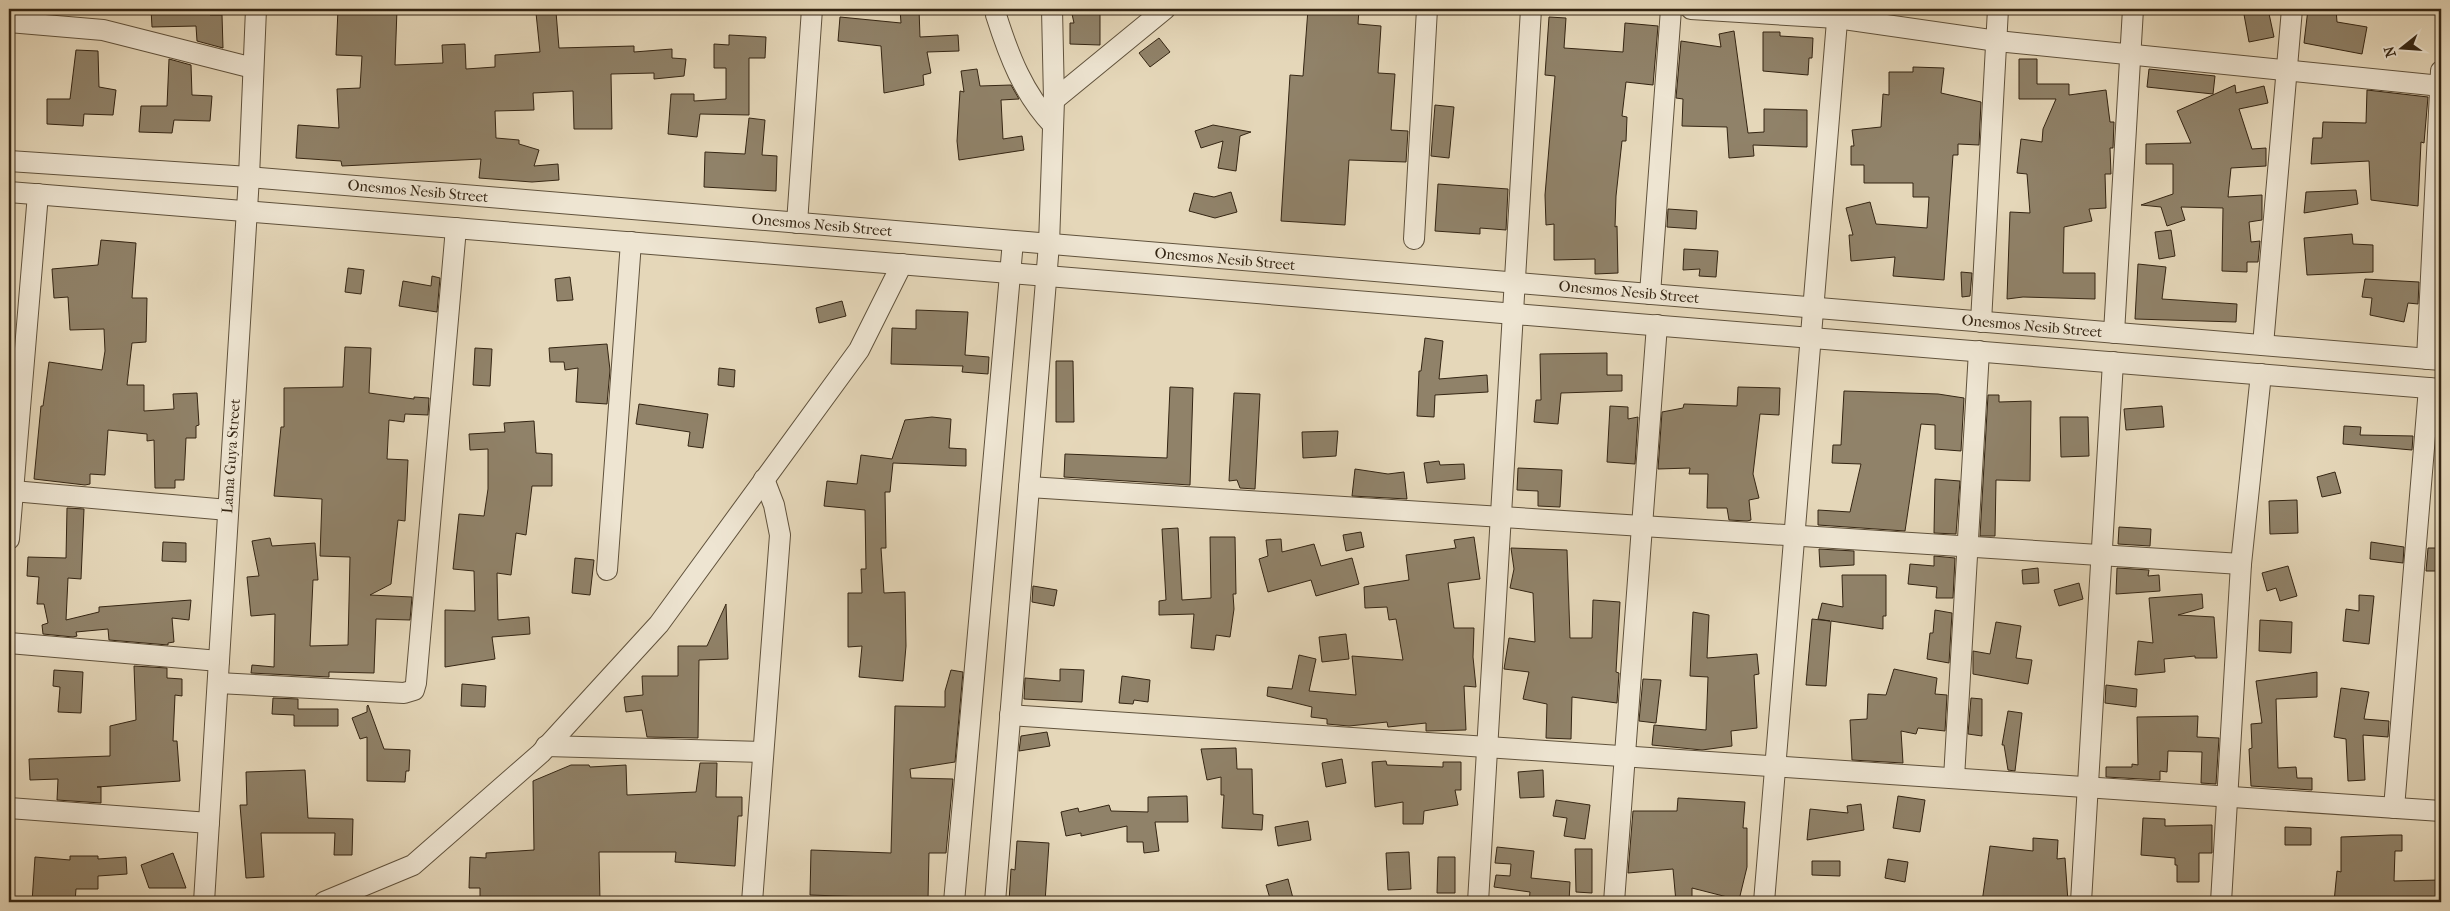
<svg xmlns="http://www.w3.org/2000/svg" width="2450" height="911" viewBox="0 0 2450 911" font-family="'IM FELL French Canon',serif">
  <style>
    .building { fill: #908269; stroke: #342513 }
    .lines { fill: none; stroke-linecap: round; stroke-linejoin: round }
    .minor-casing { stroke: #60523c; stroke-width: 22 }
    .minor { stroke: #eee5d2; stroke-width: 20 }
    .labels { text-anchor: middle; stroke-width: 5; stroke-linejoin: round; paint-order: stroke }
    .street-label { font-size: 15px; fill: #342513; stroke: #eee5d2 }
  </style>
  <rect width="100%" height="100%" fill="#e5d7b9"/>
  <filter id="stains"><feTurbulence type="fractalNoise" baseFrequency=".004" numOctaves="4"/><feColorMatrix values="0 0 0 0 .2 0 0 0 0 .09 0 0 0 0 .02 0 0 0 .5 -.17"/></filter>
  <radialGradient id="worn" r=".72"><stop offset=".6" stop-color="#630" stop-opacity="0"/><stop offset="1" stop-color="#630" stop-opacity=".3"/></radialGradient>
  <!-- building -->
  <g class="building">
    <polygon points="151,9 210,9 210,15 222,15 223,48 197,41 196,26 152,27"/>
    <polygon points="338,9 397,9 395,65 443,63 442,45 465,44 466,69 495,67 495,55 540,52 536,13 556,12 559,48 634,46 634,52 672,49 672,58 686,59 684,76 654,79 654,73 611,74 612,129 574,129 573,91 533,93 534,110 495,111 496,138 519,140 519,144 539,150 534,166 558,164 559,180 532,182 479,178 481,159 342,166 341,161 296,158 298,125 339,128 337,89 360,88 362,56 336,55"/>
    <polygon points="900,9 919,9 920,37 958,35 959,51 927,52 931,73 923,75 924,85 884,93 881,46 838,41 840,17 901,23"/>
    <polygon points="1100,9 1100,45 1070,44 1070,23 1074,23 1072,14"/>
    <polygon points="1308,9 1359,9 1358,24 1381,26 1378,73 1395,74 1391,130 1408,131 1406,162 1349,160 1345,225 1281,221 1290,75 1303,76"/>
    <polygon points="2243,9 2268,9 2274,37 2249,42"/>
    <polygon points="2308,9 2336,9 2337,22 2367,27 2362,54 2304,43"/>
    <polygon points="1549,17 1566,18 1564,48 1623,52 1625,23 1658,26 1653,85 1626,82 1622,116 1627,117 1626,141 1622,141 1616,196 1615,227 1617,226 1618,273 1595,274 1595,259 1554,260 1554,224 1546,225 1545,195 1555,76 1545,75"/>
    <polygon points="1734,31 1748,133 1764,132 1764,109 1807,110 1807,147 1753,145 1754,156 1729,158 1727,127 1682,126 1683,99 1676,98 1681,41 1721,47 1719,34"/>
    <polygon points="1763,32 1780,32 1780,36 1813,38 1812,58 1809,58 1808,75 1763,71"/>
    <polygon points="729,35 766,37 765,58 749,58 749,115 700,114 697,137 668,134 671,94 694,94 694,101 726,99 726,68 714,68 714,44 729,45"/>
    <polygon points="1159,38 1170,52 1150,67 1139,53"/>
    <polygon points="76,50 98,51 99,87 116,90 113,115 84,114 83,126 47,124 47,99 70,99"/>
    <polygon points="169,59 191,65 192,95 212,96 210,121 174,120 172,133 139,132 141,106 167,106"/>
    <polygon points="2019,59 2037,59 2037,84 2069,84 2069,95 2106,90 2110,122 2114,122 2113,148 2110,148 2111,174 2105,174 2106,208 2089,209 2092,221 2064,227 2063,273 2095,273 2095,299 2023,297 2007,299 2010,212 2030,213 2027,174 2017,173 2021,139 2042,142 2043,129 2056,99 2019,99"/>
    <polygon points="1913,67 1944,68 1941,93 1981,102 1979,145 1958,144 1958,155 1953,155 1944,280 1893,276 1895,257 1851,261 1849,235 1853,235 1846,208 1870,202 1876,224 1927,228 1929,197 1913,197 1913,183 1864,183 1864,165 1851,165 1851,146 1854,146 1852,130 1881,127 1883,94 1889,95 1889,72 1913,72"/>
    <polygon points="977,69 980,86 1011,85 1019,99 1001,100 1003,139 1022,136 1024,150 959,160 957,141 960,91 964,92 961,71"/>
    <polygon points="2149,69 2215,76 2213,94 2147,87"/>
    <polygon points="2235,85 2236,93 2264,86 2268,103 2239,109 2252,149 2266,148 2266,166 2231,168 2228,197 2262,195 2262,220 2249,222 2251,242 2260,241 2258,262 2247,262 2247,272 2222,271 2223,208 2181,207 2185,220 2167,226 2161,207 2141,205 2173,194 2173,164 2146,164 2146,144 2191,143 2177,111"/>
    <polygon points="2367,90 2428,97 2424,143 2421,142 2418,206 2371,200 2369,161 2311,164 2313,138 2322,138 2323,122 2366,123"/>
    <polygon points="1435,105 1454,107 1449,158 1431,156"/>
    <polygon points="749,118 765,120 762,155 777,156 776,191 704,187 705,152 745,154"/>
    <polygon points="1213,125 1251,132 1240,136 1236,171 1218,168 1223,141 1201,148 1195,131"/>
    <polygon points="1438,184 1508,189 1506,230 1480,228 1480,234 1435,231"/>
    <polygon points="2356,190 2358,204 2304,213 2306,192"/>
    <polygon points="1231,192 1237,212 1215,218 1189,211 1194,193 1214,197"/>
    <polygon points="1668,209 1697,211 1696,229 1667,227"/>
    <polygon points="2171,230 2175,256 2159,259 2155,232"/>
    <polygon points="2352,234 2353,244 2373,245 2373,272 2307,275 2304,238"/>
    <polygon points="101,240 136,243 132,298 147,298 146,342 132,343 127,385 144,385 144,411 174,409 173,394 197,393 199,425 196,426 196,438 186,438 184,480 175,480 175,488 155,488 154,440 147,441 147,434 108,430 105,475 90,474 90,484 85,485 34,479 41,406 43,406 49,362 102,370 105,351 104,329 70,330 68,297 54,298 52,269 98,265"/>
    <polygon points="1684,249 1718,251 1716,277 1699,276 1700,269 1683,270"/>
    <polygon points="2138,264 2166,267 2162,299 2237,304 2236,322 2135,319"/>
    <polygon points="348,268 364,270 361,294 345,292"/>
    <polygon points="1961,272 1972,273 1970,296 1962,297"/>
    <polygon points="432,276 440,278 437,312 399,306 403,281 431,286"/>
    <polygon points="570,277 573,300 557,301 555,279"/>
    <polygon points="2365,279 2419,282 2418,304 2408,303 2404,322 2370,315 2372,298 2362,297"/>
    <polygon points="842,301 846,316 819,323 816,308"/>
    <polygon points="916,310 968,312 965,355 989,357 988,374 962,372 963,366 891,364 892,328 916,329"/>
    <polygon points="1425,338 1443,341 1439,379 1487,375 1488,392 1435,395 1434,417 1417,416 1419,371 1421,371"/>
    <polygon points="607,344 610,370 607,404 576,402 578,368 565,370 564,362 550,362 549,348"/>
    <polygon points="345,347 371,348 369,393 414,399 414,397 429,398 428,415 405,414 404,422 389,420 387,459 408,460 405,521 398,520 391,584 370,595 412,597 410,620 376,619 374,673 329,672 329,677 251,673 252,665 274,667 275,614 251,616 247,577 259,576 252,541 270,538 272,546 315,543 318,580 313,580 310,646 348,645 350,557 320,556 322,499 274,496 281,427 284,427 284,388 343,387"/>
    <polygon points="475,348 492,349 490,386 473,385"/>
    <polygon points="1607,353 1607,375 1622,375 1622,391 1561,393 1558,424 1534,422 1536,400 1541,400 1540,354"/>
    <polygon points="1056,361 1073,361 1074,422 1056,422"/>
    <polygon points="719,368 735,370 734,387 718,385"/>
    <polygon points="1170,387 1193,388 1190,485 1064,477 1065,454 1167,458"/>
    <polygon points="1738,387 1780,388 1779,415 1760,414 1753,474 1759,498 1749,500 1751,520 1747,521 1729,520 1727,508 1707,508 1708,474 1689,474 1690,468 1658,469 1662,412 1683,408 1684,404 1737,406"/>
    <polygon points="1844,391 1938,394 1964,398 1961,451 1935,449 1935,425 1921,424 1905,531 1818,525 1818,510 1850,512 1861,464 1832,463 1833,445 1841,445"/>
    <polygon points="1234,393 1260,394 1255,489 1240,488 1237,480 1229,481"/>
    <polygon points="1988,395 1999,395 1999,402 2031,401 2030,481 1996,480 1995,536 1980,536"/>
    <polygon points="639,404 708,414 703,448 688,446 690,432 636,424"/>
    <polygon points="1610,406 1628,407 1628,419 1638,417 1635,464 1607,462"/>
    <polygon points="2162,406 2164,427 2126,430 2124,409"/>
    <polygon points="932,417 951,419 949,448 966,449 966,466 893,463 890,492 885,492 886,548 881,548 884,593 905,592 906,646 903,681 859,677 862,646 848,647 848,593 862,593 861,569 866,569 865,510 824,506 827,481 857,484 861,455 892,459 905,420"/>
    <polygon points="2060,417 2088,417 2089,456 2061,457"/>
    <polygon points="534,421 536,453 552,454 552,486 532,486 526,535 516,533 511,575 497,573 498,620 529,617 530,634 492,637 495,659 445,667 445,610 475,611 474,571 453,569 459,514 484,516 488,489 488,449 470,450 469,434 505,432 504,423"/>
    <polygon points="2344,426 2361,427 2360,435 2413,436 2412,450 2343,444"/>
    <polygon points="1338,431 1336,456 1303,458 1302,432"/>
    <polygon points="1439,461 1440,465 1464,464 1465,479 1427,483 1424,463"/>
    <polygon points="1518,468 1562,470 1560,507 1538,506 1538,491 1517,490"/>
    <polygon points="1355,469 1388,474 1404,472 1407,499 1352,496"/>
    <polygon points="2335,472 2341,493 2322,497 2317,477"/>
    <polygon points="1935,479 1960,481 1956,534 1934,533"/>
    <polygon points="2297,500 2298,533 2270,534 2269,501"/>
    <polygon points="67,508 84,509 81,579 68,578 66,620 99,612 99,607 191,600 189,620 172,618 174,642 168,643 168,645 109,640 108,629 76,632 77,636 73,637 43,634 42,625 48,623 44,604 37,604 39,577 27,576 28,557 66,558"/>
    <polygon points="2119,527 2151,529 2150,546 2118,544"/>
    <polygon points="1178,528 1182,600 1211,598 1210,537 1235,537 1236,594 1233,594 1234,609 1230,637 1216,635 1214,650 1191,648 1194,614 1159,615 1159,601 1166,600 1162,529"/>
    <polygon points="1361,532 1364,547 1346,551 1343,535"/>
    <polygon points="1474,537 1480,579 1448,583 1454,628 1474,628 1473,657 1476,687 1464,686 1466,730 1426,731 1426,723 1388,727 1387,722 1349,726 1327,724 1327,719 1311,717 1312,707 1267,696 1268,687 1292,689 1299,655 1316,659 1309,691 1356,695 1352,656 1403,660 1396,619 1389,620 1387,607 1365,608 1364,587 1409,580 1406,555 1456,548 1454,540"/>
    <polygon points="1281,539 1282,552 1314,544 1321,566 1352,558 1359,584 1316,596 1311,580 1268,592 1259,559 1268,556 1266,540"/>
    <polygon points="163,542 186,543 186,562 162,561"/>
    <polygon points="2371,542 2404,547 2403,563 2370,559"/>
    <polygon points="1511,548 1567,550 1570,638 1592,638 1593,600 1620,602 1616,672 1619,673 1617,703 1572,697 1571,739 1546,738 1547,704 1523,699 1529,672 1504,669 1509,638 1535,642 1533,593 1510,588 1514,569"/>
    <polygon points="2428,548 2441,548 2441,571 2426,571"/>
    <polygon points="1819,549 1854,551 1854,565 1820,567"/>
    <polygon points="1934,556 1955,558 1953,598 1936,598 1937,587 1908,584 1910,564 1934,566"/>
    <polygon points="575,558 594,560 590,595 572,593"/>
    <polygon points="2288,566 2297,596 2280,601 2276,588 2267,591 2262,573"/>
    <polygon points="2038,568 2039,583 2023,584 2022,570"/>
    <polygon points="2117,568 2149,570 2148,576 2159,575 2160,591 2116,594"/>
    <polygon points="1842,575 1886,575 1886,616 1883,616 1883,629 1831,621 1826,686 1806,685 1812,619 1830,621 1818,619 1822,603 1843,607"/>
    <polygon points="2079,583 2083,599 2059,606 2054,590"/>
    <polygon points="1033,586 1057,590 1054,606 1032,602"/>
    <polygon points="2202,594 2203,608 2178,615 2214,617 2217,658 2195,658 2195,656 2164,659 2165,672 2135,675 2138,641 2153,643 2149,598"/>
    <polygon points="2359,595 2374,596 2369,644 2343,641 2346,609 2359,611"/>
    <polygon points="726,604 728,659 699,660 698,738 647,737 642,710 626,712 624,697 643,695 642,676 678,676 678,646 707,646"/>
    <polygon points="1935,610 1952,613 1949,663 1927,659 1930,633 1933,633"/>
    <polygon points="1693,612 1709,615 1707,658 1757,654 1759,674 1754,675 1757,728 1731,731 1732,746 1702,750 1652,745 1654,725 1706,730 1708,677 1690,676"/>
    <polygon points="2260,620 2292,622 2291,653 2259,651"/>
    <polygon points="1996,622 2021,626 2016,658 2032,660 2028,684 1973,674 1973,651 1990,654"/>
    <polygon points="1346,634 1349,659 1322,662 1319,637"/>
    <polygon points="134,666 167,668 167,678 182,679 182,696 175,695 173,741 177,741 180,781 97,787 101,787 101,803 57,800 58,779 30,780 29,759 110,756 110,726 136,720"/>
    <polygon points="1060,669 1084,670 1082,702 1024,699 1025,678 1060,681"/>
    <polygon points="1894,669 1937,678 1935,694 1947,695 1945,731 1918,728 1916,734 1901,731 1903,763 1852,760 1850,720 1867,719 1868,694 1886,695"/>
    <polygon points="54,670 83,672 81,713 58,712 60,687 53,686"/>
    <polygon points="951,670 963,672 955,762 910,769 911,778 953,779 946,853 929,853 928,899 810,895 811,850 891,853 895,706 945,707 945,691"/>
    <polygon points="2317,672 2317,697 2276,699 2278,768 2296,767 2297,778 2312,778 2312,790 2251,786 2249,749 2252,748 2251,724 2262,723 2256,681"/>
    <polygon points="1122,676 1150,680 1148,702 1134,700 1133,704 1119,703"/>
    <polygon points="1643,679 1661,680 1656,723 1639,721"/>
    <polygon points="462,684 486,686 485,707 461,706"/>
    <polygon points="2106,685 2137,689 2136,707 2105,703"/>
    <polygon points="2341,688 2369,692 2364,719 2389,721 2388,737 2363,735 2365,780 2348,781 2346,739 2334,737"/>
    <polygon points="273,698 298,699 298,709 338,709 338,726 294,726 294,715 272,714"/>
    <polygon points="1971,698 1982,699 1982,736 1968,734"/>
    <polygon points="368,705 384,749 410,750 409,771 406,771 405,782 367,781 367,737 360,739 352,718 367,712 367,706"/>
    <polygon points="2008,711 2022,713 2015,771 2008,770 2004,745 2002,745"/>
    <polygon points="2198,716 2197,737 2219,738 2216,784 2201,783 2202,752 2168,751 2167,772 2160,771 2160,780 2106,777 2106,767 2132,767 2132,764 2138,765 2137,717"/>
    <polygon points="1047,732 1050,746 1019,751 1021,736"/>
    <polygon points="1236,748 1237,769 1252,769 1253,814 1263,815 1262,830 1222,828 1224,795 1221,795 1221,777 1207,780 1201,749"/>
    <polygon points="1342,759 1346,783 1326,787 1322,763"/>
    <polygon points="1386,761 1387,765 1443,767 1443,762 1461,762 1461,790 1455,790 1458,805 1424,811 1423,824 1403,824 1403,802 1375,807 1372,762"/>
    <polygon points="700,763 717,763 716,797 742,797 742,816 738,816 735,866 675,862 676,852 599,852 600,902 480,902 480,888 469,888 470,857 486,858 486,853 534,850 533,781 571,765 589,765 590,767 626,765 627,795 696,792"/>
    <polygon points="305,770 308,818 353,819 352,855 334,855 335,833 261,833 264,877 246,878 240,805 247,805 246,772"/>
    <polygon points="1543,770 1544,797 1520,798 1518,772"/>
    <polygon points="1187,796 1188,822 1155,822 1159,851 1144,853 1143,842 1127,842 1127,826 1081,836 1081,833 1066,836 1061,812 1078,808 1079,812 1109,805 1111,811 1148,812 1148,797"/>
    <polygon points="1898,796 1925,800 1920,832 1893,828"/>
    <polygon points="1678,798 1745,802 1743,828 1747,828 1747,867 1739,900 1692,888 1692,902 1676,902 1673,869 1628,873 1633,811 1677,811"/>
    <polygon points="1556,800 1590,805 1585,839 1564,836 1567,818 1553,816"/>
    <polygon points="1861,804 1864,830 1807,840 1810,809 1848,813 1847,806"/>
    <polygon points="2143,818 2165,819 2165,826 2212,825 2212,853 2199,853 2199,882 2177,882 2177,865 2175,865 2175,858 2141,855"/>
    <polygon points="1308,821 1311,840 1278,846 1275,827"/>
    <polygon points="2285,827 2311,828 2311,845 2285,845"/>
    <polygon points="2391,835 2402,835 2402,851 2395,851 2394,881 2441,880 2441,897 2408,897 2408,902 2334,902 2337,871 2341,872 2341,837"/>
    <polygon points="2033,838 2058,840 2057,859 2065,858 2068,902 1982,902 1990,846 2033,851"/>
    <polygon points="1017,841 1049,843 1045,902 1009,902 1011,869 1015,870"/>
    <polygon points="1497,847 1534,851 1531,878 1570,882 1569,902 1529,902 1530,892 1494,887 1496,875 1510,876 1511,864 1495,863"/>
    <polygon points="1575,849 1592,849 1592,893 1576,892"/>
    <polygon points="1409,852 1411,889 1388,890 1386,853"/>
    <polygon points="173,853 186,888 149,888 141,865"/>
    <polygon points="70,856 98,856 98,859 126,857 127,874 98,876 98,889 76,889 75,902 32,902 35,857 70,860"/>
    <polygon points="1438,857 1455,857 1455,893 1437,893"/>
    <polygon points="1888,859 1908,862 1905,882 1885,878"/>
    <polygon points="1812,861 1840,861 1840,876 1812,875"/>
    <polygon points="1288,879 1294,902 1271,902 1266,885"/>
  </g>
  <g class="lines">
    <defs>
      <g id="minor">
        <path d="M996 9V15C1009 56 1023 93 1053 125"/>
        <polyline points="1691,9 1837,18 1997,41 2441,86"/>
        <polyline points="9,22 103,30 253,68"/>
        <polyline points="1054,100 1165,9"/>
        <polyline points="9,161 249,177 2441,360"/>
        <polyline points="9,192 2441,389"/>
        <polyline points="797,223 812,9"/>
        <polyline points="1414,239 1427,9"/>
        <polyline points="1650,294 1671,9"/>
        <polyline points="1981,322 1998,9"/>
        <polyline points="2114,333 2133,9"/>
        <polyline points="2263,345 2292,9"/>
        <polyline points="2427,359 2441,71"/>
        <polyline points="1029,487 2241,564"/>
        <polyline points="13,491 228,510"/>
        <polyline points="9,539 38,194"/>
        <polyline points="607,570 631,242"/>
        <polyline points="9,643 219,661"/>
        <polyline points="218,683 404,693 414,690 416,683 456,228"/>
        <polyline points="1010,715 2441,811"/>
        <polyline points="546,746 763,752"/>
        <polyline points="1954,778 1979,351"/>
        <polyline points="9,808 209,823"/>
        <polyline points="2394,808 2429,388"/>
        <polyline points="204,902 249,177 256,9"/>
        <polyline points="324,902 413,865 541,753 659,624 859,350 902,264"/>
        <polyline points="752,902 780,535 774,505 764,479"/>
        <polyline points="954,902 1013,241"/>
        <polyline points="995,902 1049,244 1054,100 1052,9"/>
        <polyline points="1478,902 1531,9"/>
        <polyline points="1614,902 1657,325"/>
        <polyline points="1764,902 1838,9"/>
        <polyline points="2081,902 2113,362"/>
        <polyline points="2221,902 2241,564 2261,374"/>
      </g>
    </defs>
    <!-- minor casing -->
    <use href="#minor" class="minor-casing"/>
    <!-- minor -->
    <use href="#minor" class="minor"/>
  </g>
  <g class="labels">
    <!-- street labels -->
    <g class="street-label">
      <text transform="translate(418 191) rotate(5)" y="5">Onesmos Nesib Street</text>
      <text transform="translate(822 225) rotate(5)" y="5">Onesmos Nesib Street</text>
      <text transform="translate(1225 259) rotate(5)" y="5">Onesmos Nesib Street</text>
      <text transform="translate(1629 292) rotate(5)" y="5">Onesmos Nesib Street</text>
      <text transform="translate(2032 326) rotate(5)" y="5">Onesmos Nesib Street</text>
      <text transform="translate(231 456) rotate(-86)" y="5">Lama Guya Street</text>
    </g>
  </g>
  <!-- margin -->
  <rect width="2450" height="911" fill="none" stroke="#e5d7b9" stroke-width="30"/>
  <rect x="10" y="10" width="2430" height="891" fill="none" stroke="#342513" stroke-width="2.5"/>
  <rect x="15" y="15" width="2420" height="881" fill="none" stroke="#342513"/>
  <!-- north arrow -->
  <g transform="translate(2402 48) rotate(253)" stroke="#eee5d2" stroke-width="4" paint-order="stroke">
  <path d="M0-4L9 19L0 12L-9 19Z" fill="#342513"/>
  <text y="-8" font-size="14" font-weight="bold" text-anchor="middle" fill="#342513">N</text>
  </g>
  <rect width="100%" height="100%" filter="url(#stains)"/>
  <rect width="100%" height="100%" fill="url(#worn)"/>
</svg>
